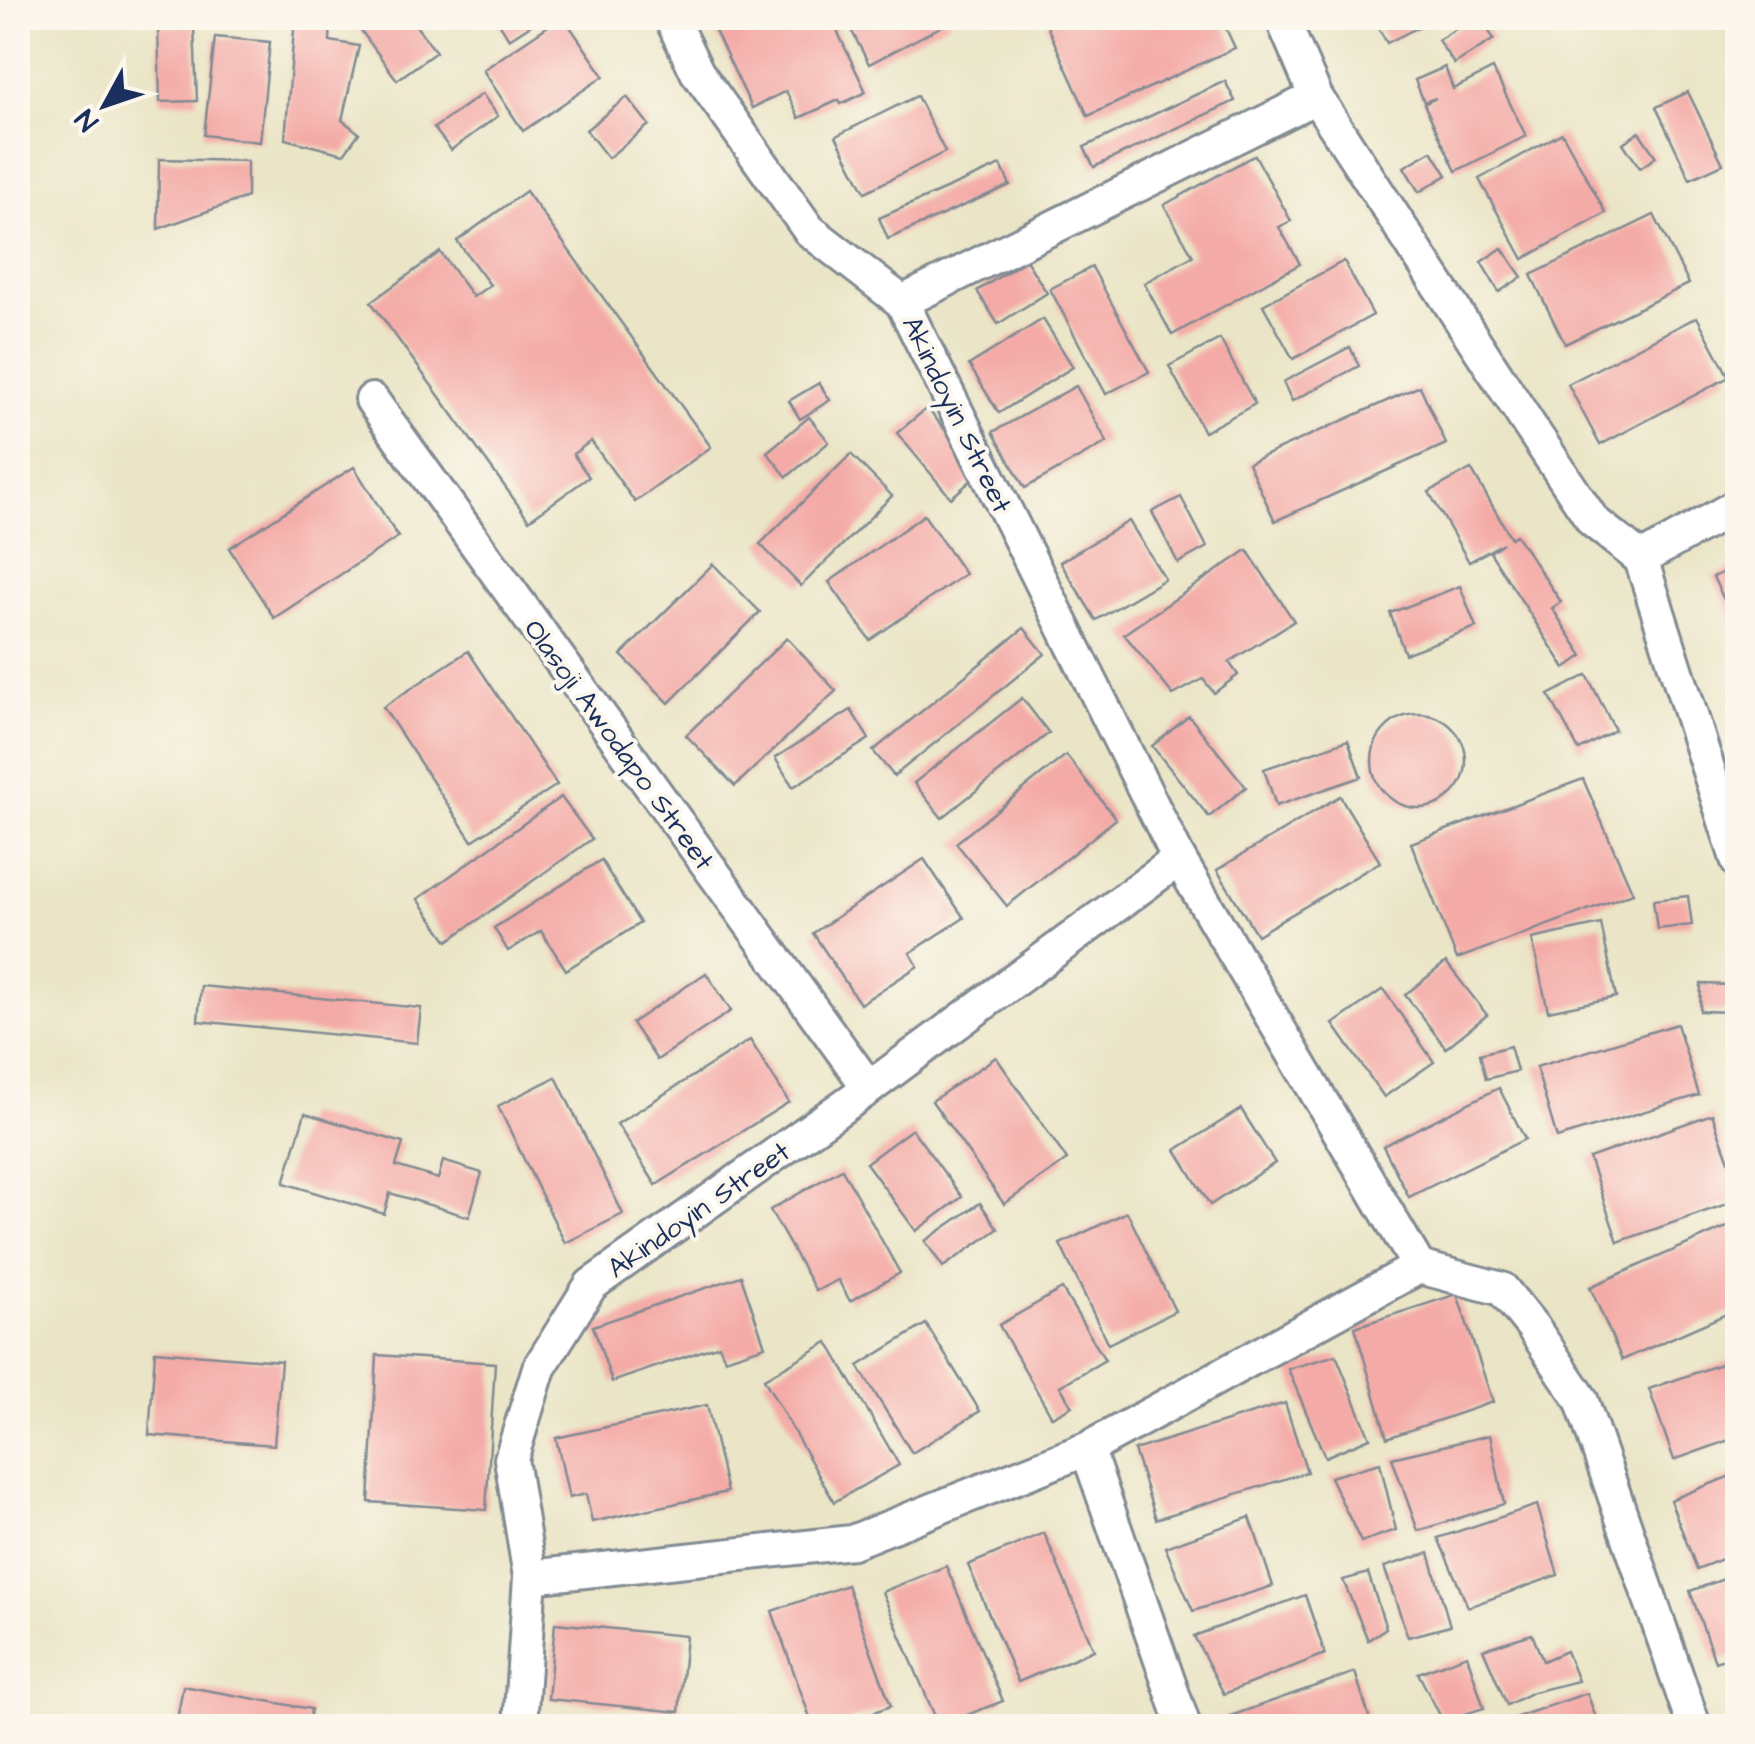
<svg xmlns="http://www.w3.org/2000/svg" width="1755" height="1744" viewBox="0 0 1755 1744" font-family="'Architects Daughter',sans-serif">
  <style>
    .building { fill: #f4aba7 }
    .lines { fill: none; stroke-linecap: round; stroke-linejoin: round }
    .street-casing { stroke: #828a92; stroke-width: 38 }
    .street { stroke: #fff; stroke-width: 32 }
    .labels { text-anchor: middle; stroke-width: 8; stroke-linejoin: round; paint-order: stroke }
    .street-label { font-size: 28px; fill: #1b2f5e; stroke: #fbf7ec }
  </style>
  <rect width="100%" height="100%" fill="#fbf7ec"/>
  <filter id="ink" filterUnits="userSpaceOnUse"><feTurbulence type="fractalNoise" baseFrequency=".01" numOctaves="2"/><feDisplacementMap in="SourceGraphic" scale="20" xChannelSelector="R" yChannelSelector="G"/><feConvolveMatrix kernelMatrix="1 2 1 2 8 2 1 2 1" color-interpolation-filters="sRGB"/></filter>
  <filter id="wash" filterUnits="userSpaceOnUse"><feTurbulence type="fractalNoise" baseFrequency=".0048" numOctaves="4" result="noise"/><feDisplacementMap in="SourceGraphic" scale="40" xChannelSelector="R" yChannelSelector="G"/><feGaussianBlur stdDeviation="2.25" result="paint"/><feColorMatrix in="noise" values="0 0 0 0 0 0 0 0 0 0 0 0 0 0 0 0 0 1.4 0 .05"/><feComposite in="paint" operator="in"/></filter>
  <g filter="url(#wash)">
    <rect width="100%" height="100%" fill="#eae5c6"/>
    <g id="blocks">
      <!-- building -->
      <g class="building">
        <polygon points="295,18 331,18 330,41 359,46 342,120 359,133 344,154 285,139"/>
        <polygon points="352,18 410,18 436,52 397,80"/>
        <polygon points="496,18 542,18 509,39"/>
        <polygon points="560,18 564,18 604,76 523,131 483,70"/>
        <polygon points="709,18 831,18 866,92 841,104 839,100 799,118 786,91 752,108"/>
        <polygon points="845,18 948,18 950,22 869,64"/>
        <polygon points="1061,18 1221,18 1235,48 1088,116 1046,24"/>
        <polygon points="1373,18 1436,18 1387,43"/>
        <polygon points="1474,18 1480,18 1494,39 1454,64 1438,40"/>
        <polygon points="194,25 197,101 160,102 158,26"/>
        <polygon points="215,37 270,42 260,142 204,135"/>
        <polygon points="1445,67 1453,89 1493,69 1526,136 1456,171 1424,104 1436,98 1424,102 1415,80"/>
        <polygon points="1225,81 1235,101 1094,167 1084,147"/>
        <polygon points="1688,92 1723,164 1690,179 1656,107"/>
        <polygon points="482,94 498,116 451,150 434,128"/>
        <polygon points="917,96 945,152 865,192 836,136"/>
        <polygon points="627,97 649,125 608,158 586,130"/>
        <polygon points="1639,132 1656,157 1640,168 1623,143"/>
        <polygon points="1562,133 1606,213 1523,259 1479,179"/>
        <polygon points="1432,151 1447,175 1419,192 1404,167"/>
        <polygon points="1255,155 1291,221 1279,227 1300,264 1172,335 1144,283 1193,256 1164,205"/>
        <polygon points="159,159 247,161 247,197 158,229"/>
        <polygon points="1001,165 1010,185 888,239 879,218"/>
        <polygon points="526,191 711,447 635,502 591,441 573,454 589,477 529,520 371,302 440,252 473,297 490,285 457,241"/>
        <polygon points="1654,215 1689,284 1565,344 1531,275"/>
        <polygon points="1502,248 1522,277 1499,292 1481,262"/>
        <polygon points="1026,260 1047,293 998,324 977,291"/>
        <polygon points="1344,261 1373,315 1293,359 1263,305"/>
        <polygon points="1092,267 1149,372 1106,394 1050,289"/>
        <polygon points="1697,317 1729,377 1600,445 1568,384"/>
        <polygon points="1043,319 1073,367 999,413 969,365"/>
        <polygon points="1220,339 1255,404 1204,432 1169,366"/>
        <polygon points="1350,347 1359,366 1292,401 1283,382"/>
        <polygon points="819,383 830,400 800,419 789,401"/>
        <polygon points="1076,386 1107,442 1025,488 993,432"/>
        <polygon points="1420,386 1446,444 1275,521 1248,463"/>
        <polygon points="927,408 980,473 951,498 897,433"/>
        <polygon points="809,417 829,442 787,477 767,452"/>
        <polygon points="851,454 892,496 801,586 760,544"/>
        <polygon points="354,467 398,537 274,618 229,548"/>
        <polygon points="1471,469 1511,538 1516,535 1561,602 1552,608 1583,656 1565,668 1490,552 1503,543 1469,562 1429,492"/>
        <polygon points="1181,497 1207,547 1178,563 1152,512"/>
        <polygon points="924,515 965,574 870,640 829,582"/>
        <polygon points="1129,521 1165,579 1096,620 1060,562"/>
        <polygon points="1247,550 1294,621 1229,662 1238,675 1214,693 1203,679 1173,695 1124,634"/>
        <polygon points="713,564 760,612 669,703 621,655"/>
        <polygon points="1738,565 1738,628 1713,577"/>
        <polygon points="1460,586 1476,627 1405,654 1390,613"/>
        <polygon points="1024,628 1045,654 894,776 873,751"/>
        <polygon points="787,638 836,691 735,786 686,735"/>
        <polygon points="468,651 557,785 472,841 383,707"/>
        <polygon points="1587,675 1615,730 1579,750 1549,695"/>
        <polygon points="1022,698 1049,733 942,818 914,783"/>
        <polygon points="851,710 869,739 793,787 775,758"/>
        <circle cx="1419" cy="761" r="47"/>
        <polygon points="1189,716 1246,787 1209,817 1152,746"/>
        <polygon points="1348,740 1361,777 1276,806 1264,769"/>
        <polygon points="1066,755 1116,819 1007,906 956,843"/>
        <polygon points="1583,779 1633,893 1457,959 1411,843"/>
        <polygon points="1340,796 1380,862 1257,935 1217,870"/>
        <polygon points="561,797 592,839 448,941 418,899"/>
        <polygon points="924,859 964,918 910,953 918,966 860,1004 813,933"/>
        <polygon points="601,860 640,923 566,970 541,931 508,951 494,928"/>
        <polygon points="1688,896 1692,925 1657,929 1653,900"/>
        <polygon points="1601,924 1616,997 1548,1011 1532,939"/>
        <polygon points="1446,962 1487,1015 1446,1048 1405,995"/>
        <polygon points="706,973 731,1011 657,1060 632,1023"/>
        <polygon points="1701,984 1731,985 1730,1012 1700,1011"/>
        <polygon points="201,986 421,1008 417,1043 198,1021"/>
        <polygon points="1383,989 1434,1062 1384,1097 1333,1024"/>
        <polygon points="1677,1024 1699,1095 1557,1138 1536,1067"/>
        <polygon points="750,1040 789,1102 656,1185 617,1124"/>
        <polygon points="1510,1046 1517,1071 1486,1079 1480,1054"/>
        <polygon points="996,1057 1067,1160 1004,1204 932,1101"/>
        <polygon points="556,1077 623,1214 565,1243 498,1106"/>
        <polygon points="1499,1088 1525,1139 1409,1197 1383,1146"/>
        <polygon points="1241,1109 1275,1163 1210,1205 1176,1150"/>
        <polygon points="305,1113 403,1143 396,1166 438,1179 443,1161 482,1173 469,1217 390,1193 384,1214 284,1183"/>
        <polygon points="1712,1114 1738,1186 1738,1200 1618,1242 1589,1158"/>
        <polygon points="912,1129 962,1197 916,1231 866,1163"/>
        <polygon points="842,1169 900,1273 850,1301 838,1280 816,1291 770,1210"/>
        <polygon points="980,1203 998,1229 943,1267 925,1241"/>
        <polygon points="1127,1212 1175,1311 1108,1344 1060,1244"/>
        <polygon points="1738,1222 1738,1309 1622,1360 1590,1287"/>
        <polygon points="741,1276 765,1346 725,1359 719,1345 612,1382 593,1326"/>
        <polygon points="1062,1289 1105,1360 1060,1386 1072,1406 1052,1417 999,1325"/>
        <polygon points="1457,1294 1493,1402 1387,1438 1355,1327"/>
        <polygon points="926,1324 980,1411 912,1453 858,1366"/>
        <polygon points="828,1342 899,1465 834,1502 764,1379"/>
        <polygon points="155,1351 281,1361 274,1445 149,1435"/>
        <polygon points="377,1355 495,1363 486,1510 369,1502"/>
        <polygon points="1336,1355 1370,1438 1325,1457 1288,1369"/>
        <polygon points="1738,1358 1738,1437 1674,1460 1649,1389"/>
        <polygon points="1285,1403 1307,1472 1156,1519 1134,1450"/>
        <polygon points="707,1405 727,1492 592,1522 586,1494 569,1498 556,1438"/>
        <polygon points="1490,1435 1504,1504 1418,1531 1392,1458"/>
        <polygon points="1380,1463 1396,1530 1361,1542 1330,1477"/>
        <polygon points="1738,1473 1738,1553 1697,1569 1670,1500"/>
        <polygon points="1537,1505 1558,1575 1468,1607 1438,1538"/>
        <polygon points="1250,1517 1273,1586 1193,1611 1165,1547"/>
        <polygon points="1044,1533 1094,1650 1018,1682 968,1565"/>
        <polygon points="1429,1553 1450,1626 1408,1637 1384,1567"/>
        <polygon points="946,1566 1003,1701 939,1726 882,1592"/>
        <polygon points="1368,1573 1386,1628 1368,1640 1343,1580"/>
        <polygon points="1738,1574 1738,1654 1715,1662 1690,1591"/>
        <polygon points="847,1585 891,1706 835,1726 813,1726 772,1611"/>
        <polygon points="1305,1595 1325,1654 1224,1694 1194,1636"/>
        <polygon points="555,1623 686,1636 679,1712 548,1699"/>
        <polygon points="1532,1634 1543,1661 1566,1651 1578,1681 1533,1692 1507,1705 1483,1649"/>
        <polygon points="1467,1655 1484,1708 1443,1721 1418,1673"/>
        <polygon points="1355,1672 1372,1726 1225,1726 1222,1719"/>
        <polygon points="183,1686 311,1709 308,1726 207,1726 177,1721"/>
        <polygon points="1587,1693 1599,1726 1491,1726"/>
      </g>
    </g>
  </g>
  <g filter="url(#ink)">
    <use href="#blocks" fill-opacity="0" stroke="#828a92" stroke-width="2.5"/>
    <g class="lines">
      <defs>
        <g id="street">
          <polyline points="671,18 697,72 809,230 902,302 1179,859 1419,1267"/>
          <polyline points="1282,18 1316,97 1529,425 1593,521 1641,559 1738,862"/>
          <polyline points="902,302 1316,97"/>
          <polyline points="372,400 869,1088"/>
          <polyline points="1641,559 1738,505"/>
          <polyline points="1087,1449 1184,1726"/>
          <polyline points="530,1577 852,1542 1087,1449 1419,1267 1502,1289 1532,1326 1581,1399 1694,1726"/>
          <polyline points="520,1726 530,1577 511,1459 539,1368 591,1285 869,1088 1179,859"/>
        </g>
      </defs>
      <!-- street casing -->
      <use href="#street" class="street-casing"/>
      <!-- street -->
      <use href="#street" class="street"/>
    </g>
  </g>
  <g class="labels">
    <!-- street labels -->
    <g class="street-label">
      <text transform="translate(958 414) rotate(64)" y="10">Akindoyin Street</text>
      <text transform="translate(620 744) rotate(54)" y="10">Olasoji Awodapo Street</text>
      <text transform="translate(698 1209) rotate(-35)" y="10">Akindoyin Street</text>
    </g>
  </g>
  <!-- margin -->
  <rect width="1755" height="1744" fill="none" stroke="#fbf7ec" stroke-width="60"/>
  <!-- north arrow -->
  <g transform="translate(105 105) rotate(230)" stroke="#fbf7ec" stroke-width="8" paint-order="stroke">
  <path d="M0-8L18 38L0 25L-18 38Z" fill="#1b2f5e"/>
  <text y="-15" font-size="28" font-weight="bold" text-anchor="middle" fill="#1b2f5e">N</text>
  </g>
</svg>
